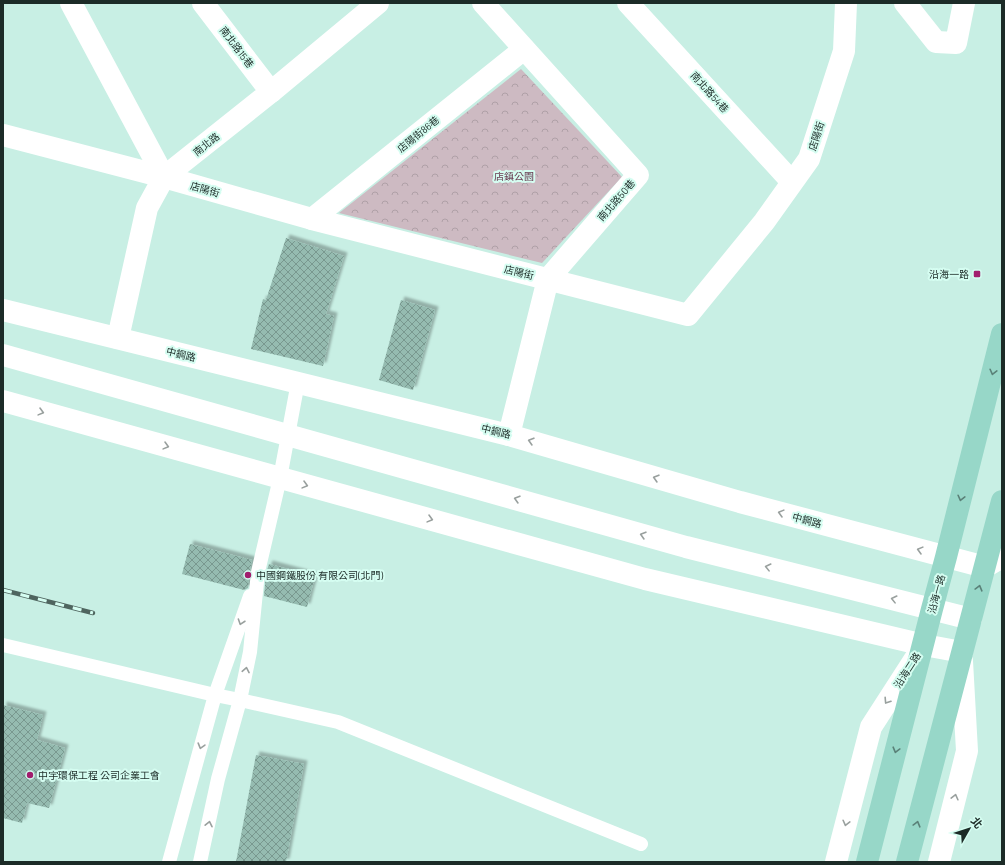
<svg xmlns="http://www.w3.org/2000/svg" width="1005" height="865" viewBox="0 0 1005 865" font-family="Barlow,'Noto Sans TC',sans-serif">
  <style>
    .forest { fill: url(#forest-crowns) }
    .building { fill: url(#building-cross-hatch); filter: url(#shadow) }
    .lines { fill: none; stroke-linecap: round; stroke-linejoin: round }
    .lane { stroke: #fff; stroke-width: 14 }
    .street { stroke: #fff; stroke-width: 22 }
    .secondary { stroke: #fff; stroke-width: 22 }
    .primary { stroke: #97d7c8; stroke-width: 22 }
    .rail-casing { stroke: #4f655f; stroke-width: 4.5 }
    .rail { stroke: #d5fdf1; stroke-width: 3; stroke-dasharray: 9; stroke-linecap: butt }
    .oneway { stroke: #5a8178 }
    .oneway2 { stroke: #99a09e }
    .poi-dot { fill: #a11e6d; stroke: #d5fdf1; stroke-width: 1.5 }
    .labels { text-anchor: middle; stroke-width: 4; stroke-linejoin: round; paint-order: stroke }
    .street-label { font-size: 10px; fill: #1c2b27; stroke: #d5fdf1 }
    .park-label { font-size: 10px; fill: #683b51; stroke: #d5fdf1 }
    .poi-label { font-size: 10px; fill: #1c2b27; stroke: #d5fdf1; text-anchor: start }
  </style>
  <defs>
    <pattern id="forest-crowns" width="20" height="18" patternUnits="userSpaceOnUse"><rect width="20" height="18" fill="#cdbac2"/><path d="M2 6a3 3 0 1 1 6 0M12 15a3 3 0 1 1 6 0" fill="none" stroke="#afa0a7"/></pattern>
    <pattern id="building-cross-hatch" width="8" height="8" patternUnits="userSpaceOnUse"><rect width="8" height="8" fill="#95bbb0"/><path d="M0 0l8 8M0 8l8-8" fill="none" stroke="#79988f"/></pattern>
    <filter id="shadow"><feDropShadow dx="3.5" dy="-3.5" stdDeviation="1" flood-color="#0004"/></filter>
  </defs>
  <rect width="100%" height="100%" fill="#c8efe4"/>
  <!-- forest -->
  <polygon class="forest" points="521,69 622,177 542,263 339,213"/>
  <!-- building -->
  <g class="building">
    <polygon points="286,238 344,256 326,314 334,316 323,366 251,349 263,299 266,300"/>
    <polygon points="401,300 435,310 413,390 379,380"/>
    <polygon points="190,544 252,560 250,571 248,588 244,590 182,574"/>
    <polygon points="269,564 315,576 307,607 264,596 266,573"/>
    <polygon points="3,705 43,715 37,740 65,748 49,808 27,803 22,823 3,818"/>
    <polygon points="256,755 304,764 286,862 236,862"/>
  </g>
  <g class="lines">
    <!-- lane -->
    <g class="lane">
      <polyline points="3,645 215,695 240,700 338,722 641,844"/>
      <polyline points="169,862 215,695 250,596"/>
      <polyline points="200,862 218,779 240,700 250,652 258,572 280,478 298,382"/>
    </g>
    <!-- street -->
    <g class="street">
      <polyline points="71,3 164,177"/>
      <polyline points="203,3 271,92"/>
      <polyline points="483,3 638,175 548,279 509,435"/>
      <polyline points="628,3 792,182"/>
      <polyline points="905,3 936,42 956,43 964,3"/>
      <polyline points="3,135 164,177 312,219 688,315 764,222 809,159 844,51 846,3"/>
      <polyline points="312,219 524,49"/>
      <polyline points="3,310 509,435 740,502 985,567 1002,557"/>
      <polyline points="118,338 147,208 164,177 271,92 378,3"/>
      <polyline points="836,862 871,727 920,651"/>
      <polyline points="939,862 967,751 962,661"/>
    </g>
    <!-- secondary -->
    <g class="secondary">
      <polyline points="3,355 686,547 971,619"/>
      <polyline points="3,401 645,579 924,645 962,652"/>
    </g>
    <!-- primary -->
    <g class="primary">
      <polyline points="867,862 932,609 946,557 1002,334"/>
      <polyline points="907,862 1002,501"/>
    </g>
    <defs>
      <polyline id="rail" points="3,590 93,613"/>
    </defs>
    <!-- rail casing -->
    <use href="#rail" class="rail-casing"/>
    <!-- rail -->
    <use href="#rail" class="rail"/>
  </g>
  <!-- one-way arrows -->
  <defs><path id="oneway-chevron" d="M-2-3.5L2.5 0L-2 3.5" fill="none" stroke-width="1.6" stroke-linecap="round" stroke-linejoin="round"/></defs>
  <g class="oneway">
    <use href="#oneway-chevron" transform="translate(993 372) rotate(104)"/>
    <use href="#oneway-chevron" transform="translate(961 498) rotate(104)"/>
    <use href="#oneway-chevron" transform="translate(979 588) rotate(-75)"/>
    <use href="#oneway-chevron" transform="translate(896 750) rotate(105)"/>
    <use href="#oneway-chevron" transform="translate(917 824) rotate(-75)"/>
  </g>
  <g class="oneway2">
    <use href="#oneway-chevron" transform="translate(41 412) rotate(15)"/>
    <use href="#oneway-chevron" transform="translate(531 441) rotate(-164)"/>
    <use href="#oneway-chevron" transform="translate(166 446) rotate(15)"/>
    <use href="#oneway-chevron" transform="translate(656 478) rotate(-164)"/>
    <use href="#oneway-chevron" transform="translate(305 485) rotate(15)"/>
    <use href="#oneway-chevron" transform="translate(517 499) rotate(-164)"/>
    <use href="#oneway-chevron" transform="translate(781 513) rotate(-165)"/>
    <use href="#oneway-chevron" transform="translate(430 519) rotate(15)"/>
    <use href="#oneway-chevron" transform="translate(643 535) rotate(-164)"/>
    <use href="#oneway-chevron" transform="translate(920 550) rotate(-165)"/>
    <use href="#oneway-chevron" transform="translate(768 567) rotate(-166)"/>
    <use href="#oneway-chevron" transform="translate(894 599) rotate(-166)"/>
    <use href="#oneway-chevron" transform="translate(241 622) rotate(109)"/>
    <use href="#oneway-chevron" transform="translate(246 670) rotate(-79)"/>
    <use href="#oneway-chevron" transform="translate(887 701) rotate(123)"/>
    <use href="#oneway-chevron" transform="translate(201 746) rotate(106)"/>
    <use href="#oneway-chevron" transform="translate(955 797) rotate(-76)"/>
    <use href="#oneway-chevron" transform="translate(846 823) rotate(104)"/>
    <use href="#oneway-chevron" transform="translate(209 824) rotate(-78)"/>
  </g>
  <!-- markers -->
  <g class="poi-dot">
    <rect x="973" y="270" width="8" height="8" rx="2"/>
    <circle cx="248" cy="575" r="4"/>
    <circle cx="30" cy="775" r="4"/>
  </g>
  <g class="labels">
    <!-- street labels -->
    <g class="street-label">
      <text transform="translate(237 47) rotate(53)" y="4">南北路15巷</text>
      <text transform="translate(710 92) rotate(48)" y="4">南北路54巷</text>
      <text transform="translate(418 134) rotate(-39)" y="4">店陽街86巷</text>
      <text transform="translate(816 136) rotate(-72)" y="4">店陽街</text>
      <text transform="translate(206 144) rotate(-38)" y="4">南北路</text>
      <text transform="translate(205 189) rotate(16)" y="4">店陽街</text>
      <text transform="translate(616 200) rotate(-49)" y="4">南北路50巷</text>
      <text transform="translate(519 272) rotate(14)" y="4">店陽街</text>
      <text transform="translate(181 354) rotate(14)" y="4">中鋼路</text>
      <text transform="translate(496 431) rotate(14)" y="4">中鋼路</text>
      <text transform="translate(807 520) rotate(15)" y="4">中鋼路</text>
      <text transform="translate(936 594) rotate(-75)" y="4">沿海一路</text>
      <text transform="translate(907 670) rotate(-57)" y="4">沿海二路</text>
    </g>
    <!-- park labels -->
    <g class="park-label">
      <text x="514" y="180">店鎮公園</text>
    </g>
    <!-- poi labels -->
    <g class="poi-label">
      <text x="969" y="278" text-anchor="end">沿海一路</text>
      <text x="256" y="579">中國鋼鐵股份 有限公司(北門)</text>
      <text x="38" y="779">中宇環保工程 公司企業工會</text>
    </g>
  </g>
  <!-- border -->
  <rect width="1005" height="865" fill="none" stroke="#1c2b27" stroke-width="8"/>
  <!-- north arrow -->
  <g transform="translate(969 829) rotate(51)" stroke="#d5fdf1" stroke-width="3" paint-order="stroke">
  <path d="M0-3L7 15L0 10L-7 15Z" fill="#1c2b27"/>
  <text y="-6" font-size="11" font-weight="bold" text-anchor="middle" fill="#1c2b27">北</text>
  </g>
</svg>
